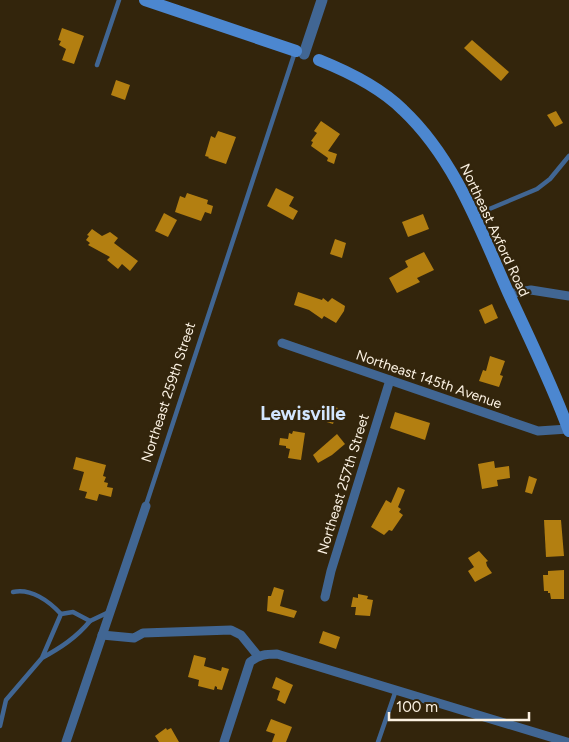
<svg xmlns="http://www.w3.org/2000/svg" width="569" height="742" viewBox="0 0 569 742" font-family="Figtree,sans-serif">
  <style>
    .building { fill: #b37f11 }
    .lines { fill: none; stroke-linecap: round; stroke-linejoin: round }
    .service { stroke: #416693; stroke-width: 4.5 }
    .minor { stroke: #416693; stroke-width: 9 }
    .tertiary { stroke: #416693; stroke-width: 11 }
    .secondary { stroke: #4c87d0; stroke-width: 12 }
    .labels { text-anchor: middle; stroke-width: 4.5; stroke-linejoin: round; paint-order: stroke }
    .street-label { font-size: 14px; fill: #fcf2e3; stroke: #33250c }
    .district-label { font-size: 19px; font-weight: bold; fill: #d2e6ff; stroke: #33250c }
  </style>
  <rect width="100%" height="100%" fill="#33250c"/>
  <!-- building -->
  <g class="building">
    <polygon points="62,28 84,36 74,64 62,60 66,49 59,45 61,41 58,40"/>
    <polygon points="472,40 509,72 501,81 464,48"/>
    <polygon points="116,80 130,85 125,100 111,95"/>
    <polygon points="556,111 563,123 555,127 547,115"/>
    <polygon points="321,121 340,134 328,151 337,154 334,164 327,161 328,158 311,146 313,142 311,141 317,133 314,131"/>
    <polygon points="218,131 236,137 226,164 208,158 209,157 205,156 211,136 215,138"/>
    <polygon points="276,188 294,197 289,206 298,211 293,220 267,206"/>
    <polygon points="187,193 208,200 207,204 213,206 211,214 205,212 201,221 175,212 180,196 185,198"/>
    <polygon points="164,213 177,220 168,237 155,231"/>
    <polygon points="423,214 429,229 408,237 402,222"/>
    <polygon points="92,229 102,236 110,232 118,238 114,243 138,261 130,271 122,264 118,269 107,260 110,257 88,245 90,243 86,240 89,236 87,235"/>
    <polygon points="335,239 346,243 342,258 330,254"/>
    <polygon points="424,252 434,270 417,278 420,282 397,293 389,278 408,267 405,261"/>
    <polygon points="298,292 322,300 323,298 328,302 332,298 345,306 344,311 336,323 324,316 322,319 309,310 294,305"/>
    <polygon points="492,304 498,318 485,324 479,310"/>
    <polygon points="490,356 505,361 500,375 503,376 499,387 479,381 483,370 486,371"/>
    <polygon points="322,404 338,408 333,424 320,420"/>
    <polygon points="395,412 430,423 425,440 390,428"/>
    <polygon points="293,431 305,433 301,460 288,458 290,449 286,448 286,446 279,445 280,438 288,439 289,433 292,434"/>
    <polygon points="337,434 345,444 332,455 318,463 313,455"/>
    <polygon points="76,457 106,465 103,476 106,477 104,482 108,483 107,487 113,488 111,497 99,494 97,501 85,498 87,492 79,490 84,472 73,469"/>
    <polygon points="494,461 495,468 509,466 510,478 497,480 498,486 482,489 478,464"/>
    <polygon points="529,476 537,479 532,494 525,492"/>
    <polygon points="398,487 405,490 398,507 401,509 399,512 403,515 392,531 389,530 384,535 371,527 386,500 391,503"/>
    <polygon points="544,520 561,520 564,556 546,557"/>
    <polygon points="479,551 488,561 486,562 487,566 492,573 475,582 468,571 474,567 468,558"/>
    <polygon points="564,570 564,599 551,599 550,593 548,593 548,591 544,591 543,575 548,575 548,571"/>
    <polygon points="274,587 284,590 280,606 297,611 294,618 267,611 268,596 271,596"/>
    <polygon points="358,594 368,596 367,599 373,600 370,616 355,615 356,607 351,607 353,597 358,598"/>
    <polygon points="323,631 340,637 336,649 319,643"/>
    <polygon points="194,655 206,658 204,666 221,671 222,667 229,669 222,690 217,689 217,687 215,686 214,690 198,686 199,680 188,677"/>
    <polygon points="276,677 293,685 285,704 277,700 280,691 272,688"/>
    <polygon points="271,719 292,727 286,742 272,742 275,734 266,731"/>
    <polygon points="166,728 167,730 171,728 179,742 159,742 155,736"/>
  </g>
  <g class="lines">
    <!-- service -->
    <g class="service">
      <polyline points="97,65 119,0"/>
      <polyline points="475,215 537,189 550,179 569,156"/>
      <polyline points="146,505 295,52"/>
      <path d="M13 592C31 588 49 601 61 614"/>
      <polyline points="90,621 109,612"/>
      <path d="M0 726 6 700 42 658 61 614 73 612 90 621C76 638 60 648 42 658"/>
      <polyline points="378,742 396,690"/>
    </g>
    <!-- minor -->
    <g class="minor">
      <polyline points="509,294 531,290 569,296"/>
      <polyline points="282,343 538,431 568,429"/>
      <polyline points="325,597 331,571 390,380"/>
      <polyline points="102,635 134,638 143,633 231,630 241,635 258,656"/>
      <polyline points="66,742 146,506"/>
      <path d="M224 742 250 662C259 655 265 654 277 654L567 742"/>
    </g>
    <!-- tertiary -->
    <polyline class="tertiary" points="304,54 322,0"/>
    <!-- secondary -->
    <g class="secondary">
      <polyline points="145,0 296,51"/>
      <path d="M319 60C349 72 380 87 403 110 455 159 480 229 508 292 529 338 552 384 569 431"/>
    </g>
  </g>
  <g class="labels">
    <!-- street labels -->
    <g class="street-label">
      <text transform="translate(495 230) rotate(65)" y="5">Northeast Axford Road</text>
      <text transform="translate(429 379) rotate(19)" y="5">Northeast 145th Avenue</text>
      <text transform="translate(168 392) rotate(-72)" y="5">Northeast 259th Street</text>
      <text transform="translate(343 484) rotate(-73)" y="5">Northeast 257th Street</text>
    </g>
    <!-- district labels -->
    <g class="district-label">
      <text x="303" y="420">Lewisville</text>
    </g>
  </g>
  <!-- scale -->
  <path d="M389 712v8h140v-8" fill="none" stroke="#fcf2e3" stroke-width="2.5"/>
  <text x="396" y="712" font-size="15" fill="#fcf2e3" stroke="#33250c" stroke-width="4" paint-order="stroke">100 m</text>
</svg>
